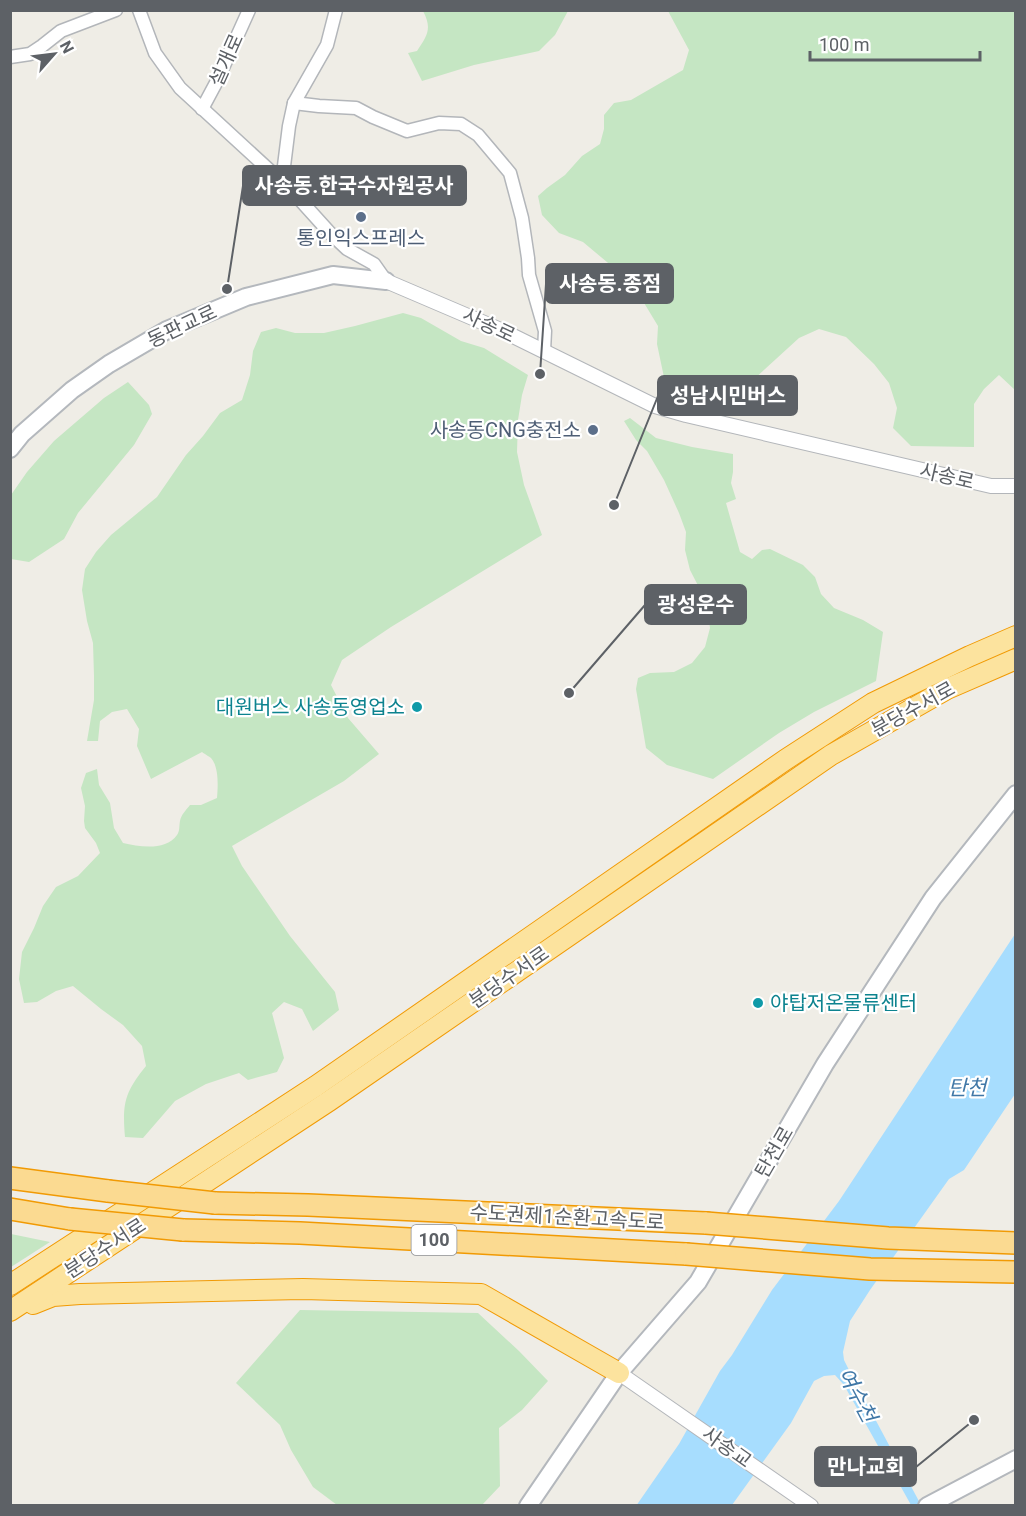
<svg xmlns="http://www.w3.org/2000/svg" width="1026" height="1516" viewBox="0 0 1026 1516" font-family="Roboto,'Noto Sans KR',sans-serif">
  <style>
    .green { fill: #c5e6c3 }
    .water { fill: #a7ddfe }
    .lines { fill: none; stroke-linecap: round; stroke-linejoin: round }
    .minor-casing { stroke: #b3b6ba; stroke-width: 15 }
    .tertiary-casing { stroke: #b3b6ba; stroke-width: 16 }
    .secondary-casing { stroke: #b4b8bd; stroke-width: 20 }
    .trunk-casing { stroke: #f19a04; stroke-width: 22 }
    .motorway-casing { stroke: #f19a04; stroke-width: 24 }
    .minor { stroke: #fff; stroke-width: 12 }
    .tertiary { stroke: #fff; stroke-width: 14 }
    .secondary { stroke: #fff; stroke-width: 16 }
    .trunk { stroke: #fce39e; stroke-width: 20 }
    .motorway { stroke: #fbda91; stroke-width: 21 }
    .motorway-bridge-casing { stroke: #f19a04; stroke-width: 24; stroke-linecap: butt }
    .motorway-bridge { stroke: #fbda91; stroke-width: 21 }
    .service-dot { fill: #5c6f8a; stroke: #fff; stroke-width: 2 }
    .culture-dot { fill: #0f9aa8; stroke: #fff; stroke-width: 2 }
    .labels { text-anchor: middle; stroke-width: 4.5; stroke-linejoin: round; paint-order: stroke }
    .shield { fill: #fff; stroke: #8e9094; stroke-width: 1.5 }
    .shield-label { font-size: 18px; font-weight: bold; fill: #5d6166 }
    .street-label { font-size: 20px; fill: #5d6166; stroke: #fff }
    .service-label { font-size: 20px; fill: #4e5e75; stroke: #fff }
    .culture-label { font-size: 20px; fill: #0d838f; stroke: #fff; text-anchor: end }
    .water-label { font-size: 21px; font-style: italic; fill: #4178a7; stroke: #fff }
    .leader { fill: none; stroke: #5d6166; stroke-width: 2 }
    .callout-dot { fill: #5d6166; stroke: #fff; stroke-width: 2 }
    .callout { fill: #5d6166; stroke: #5d6166; stroke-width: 2 }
    .callout-label { font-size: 21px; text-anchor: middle; font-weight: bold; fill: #fff }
  </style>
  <rect width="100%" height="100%" fill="#efede6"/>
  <!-- green -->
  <g class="green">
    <path d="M423 11H568L555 35 539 51 474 65 422 81 408 53 417 51C428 35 432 28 423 11Z"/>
    <polygon points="668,11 1015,11 1015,390 999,375 984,389 974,404 974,447 911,446 893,428 897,408 889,383 874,364 846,337 819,329 799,338 753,380 746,404 665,382 657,344 658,326 632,283 583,242 559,233 542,215 538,196 547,188 565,175 582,156 600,144 604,129 604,115 614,103 631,100 683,70 689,50"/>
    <path d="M403 313 421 318 461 341 484 348 528 375 522 395 518 420 517 452 524 485 542 535 391 627 342 660 331 685 348 718 379 754 344 781 232 846 242 866 290 936 335 992 339 1010 313 1031 302 1009 284 1002 272 1013 284 1058 277 1072 248 1080 239 1073 206 1084 175 1101 143 1138 125 1137C122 1103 125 1092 146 1066L142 1046 123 1025 101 1009 73 986 56 991 37 1002 24 1003 19 979 22 952 34 928 43 906 56 887 78 876 100 853 96 843 85 828 84 821 85 806 81 788 86 773 97 769 99 785 110 803 114 828 123 843C140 847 166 851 177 835 180 831 179 826 180 821 181 815 186 810 190 805H201L217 798C218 786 219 767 211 758 210 757 203 753 202 752L151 779 137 746 139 729 127 709 112 712 100 721 98 741H87L94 700V676L93 643 87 621 82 590 85 569 96 552 111 535 157 497 186 455 203 436 220 413 242 400 250 375 253 351 261 332 276 328 295 333H324L355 326Z"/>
    <polygon points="128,382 149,405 152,414 134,445 78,513 64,539 29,562 11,559 11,495 27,472 54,441 104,398"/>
    <polygon points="630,418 656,438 692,447 733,454 733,472 731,483 736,499 726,503 740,552 752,559 762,550 770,549 803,565 815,577 821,594 834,608 863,620 883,632 876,681 814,712 779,733 713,779 667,765 646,748 636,689 638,678 650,673 674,672 692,663 705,647 710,628 706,601 690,570 685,550 686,532 679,513 664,480 647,451 636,440 624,421"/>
    <polygon points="11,1234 50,1242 11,1267"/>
    <polygon points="300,1310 478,1313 519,1351 548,1381 522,1410 499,1428 500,1486 482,1505 337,1505 313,1487 291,1450 280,1425 236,1383"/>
  </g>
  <!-- water -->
  <polygon class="water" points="1015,934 1015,1094 964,1170 949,1179 870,1290 850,1321 843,1352 844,1360 850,1372 921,1505 911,1505 844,1385 835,1375 824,1376 814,1381 791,1423 732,1505 636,1506 679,1444 720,1371 732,1355 772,1290 839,1201"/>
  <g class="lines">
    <defs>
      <g id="minor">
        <polyline points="139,10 155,53 180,88 292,191 330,233 347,249 374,264 386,281"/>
        <polyline points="10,57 30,54 42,46 61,31 116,10"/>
        <polyline points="294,103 319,106 356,108 373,117 407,131 439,123 461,124 478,135 510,173 522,218 528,258 529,275 545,331 544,351"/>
        <polyline points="202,109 217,81 249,10"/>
        <polyline points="282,182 289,126 294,103 327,45 336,10"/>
      </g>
      <g id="tertiary">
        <polyline points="386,281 503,331 655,406 686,415 991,486 1016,486"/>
        <polyline points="619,1373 811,1506"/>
      </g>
      <g id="secondary">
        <polyline points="10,449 22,434 72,390 109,364 167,330 246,297 333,275 386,281"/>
        <polyline points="528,1506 619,1373 698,1282 825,1064 933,898 1016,794"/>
        <polyline points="927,1506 1016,1459"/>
      </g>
      <g id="trunk">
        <polyline points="10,1285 316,1086 785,760 873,703 970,656 1016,636"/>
        <polyline points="33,1304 53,1296 80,1294 303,1289 481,1294 619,1373"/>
        <polyline points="10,1311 329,1101 831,755 947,689 1016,659"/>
      </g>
      <g id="motorway">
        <polyline points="10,1178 108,1191"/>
        <polyline points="215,1203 308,1205 706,1223"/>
        <polyline points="10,1209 70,1219"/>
        <polyline points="183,1230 300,1233 686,1254"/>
      </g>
    </defs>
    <!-- minor casing -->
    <use href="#minor" class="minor-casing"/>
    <!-- tertiary casing -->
    <use href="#tertiary" class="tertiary-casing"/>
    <!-- secondary casing -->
    <use href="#secondary" class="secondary-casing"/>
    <!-- trunk casing -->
    <use href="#trunk" class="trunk-casing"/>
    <!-- motorway casing -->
    <use href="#motorway" class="motorway-casing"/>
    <!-- minor -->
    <use href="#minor" class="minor"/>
    <!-- tertiary -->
    <use href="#tertiary" class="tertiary"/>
    <!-- secondary -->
    <use href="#secondary" class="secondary"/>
    <!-- trunk -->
    <use href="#trunk" class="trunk"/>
    <!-- motorway -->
    <use href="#motorway" class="motorway"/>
    <defs>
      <g id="motorway-bridge">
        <polyline points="108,1191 215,1203"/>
        <polyline points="70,1219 183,1230"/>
        <polyline points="706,1223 888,1238 1016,1243"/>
        <polyline points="686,1254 870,1269 1016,1272"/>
      </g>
    </defs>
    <!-- motorway-bridge casing -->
    <use href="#motorway-bridge" class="motorway-bridge-casing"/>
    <!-- motorway-bridge -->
    <use href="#motorway-bridge" class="motorway-bridge"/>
  </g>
  <!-- markers -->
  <g class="service-dot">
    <circle cx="361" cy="217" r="6"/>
    <circle cx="593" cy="430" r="6"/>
  </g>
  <g class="culture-dot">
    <circle cx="417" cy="707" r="6"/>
    <circle cx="758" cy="1003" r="6"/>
  </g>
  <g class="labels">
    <!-- shield labels -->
    <rect class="shield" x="411.5" y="1225" width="45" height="30" rx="4.5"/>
    <g class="shield-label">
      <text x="434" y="1246">100</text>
    </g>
    <!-- street labels -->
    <g class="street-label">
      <text transform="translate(226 60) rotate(-66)" y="7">설개로</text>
      <text transform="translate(489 325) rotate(25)" y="7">사송로</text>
      <text transform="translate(182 326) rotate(-25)" y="7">동판교로</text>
      <text transform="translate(947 476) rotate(13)" y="7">사송로</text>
      <text transform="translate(913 709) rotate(-29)" y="7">분당수서로</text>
      <text transform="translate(509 977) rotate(-35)" y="7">분당수서로</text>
      <text transform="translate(774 1152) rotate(-60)" y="7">탄천로</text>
      <text transform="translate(567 1217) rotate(3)" y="7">수도권제1순환고속도로</text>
      <text transform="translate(105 1248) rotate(-33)" y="7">분당수서로</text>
      <text transform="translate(727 1447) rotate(35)" y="7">사송교</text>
    </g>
    <!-- service labels -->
    <g class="service-label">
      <text x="361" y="245">통인익스프레스</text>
      <text x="581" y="437" text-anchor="end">사송동CNG충전소</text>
    </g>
    <!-- culture labels -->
    <g class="culture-label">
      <text x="405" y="714">대원버스 사송동영업소</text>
      <text x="770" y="1010" text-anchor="start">야탑저온물류센터</text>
    </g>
    <!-- water labels -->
    <g class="water-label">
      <text x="967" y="1095">탄천</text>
      <text transform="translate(857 1395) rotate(62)" y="7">여수천</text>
    </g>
  </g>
  <!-- callouts -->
  <path class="leader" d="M227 289L243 186M540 374L546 284M614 505L658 396M569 693L645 605M974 1420L916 1467"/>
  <g class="callout-dot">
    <circle cx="227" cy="289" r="6"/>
    <circle cx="540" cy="374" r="6"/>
    <circle cx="614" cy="505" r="6"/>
    <circle cx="569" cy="693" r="6"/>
    <circle cx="974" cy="1420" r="6"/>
  </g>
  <g class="callout">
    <rect x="243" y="166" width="223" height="39" rx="6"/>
    <rect x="546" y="264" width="127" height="39" rx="6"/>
    <rect x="658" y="376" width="139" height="39" rx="6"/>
    <rect x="645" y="585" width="101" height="39" rx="6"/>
    <rect x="815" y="1447" width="101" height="39" rx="6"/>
  </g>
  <g class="callout-label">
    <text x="354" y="193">사송동.한국수자원공사</text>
    <text x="610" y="291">사송동.종점</text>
    <text x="728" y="403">성남시민버스</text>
    <text x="696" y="612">광성운수</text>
    <text x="866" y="1474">만나교회</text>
  </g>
  <!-- border -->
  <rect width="1026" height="1516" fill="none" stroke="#5d6166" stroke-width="24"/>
  <!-- north arrow -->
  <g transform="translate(54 54) rotate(62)" stroke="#ffffff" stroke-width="4.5" paint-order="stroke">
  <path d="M0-4.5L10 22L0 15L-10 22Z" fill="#5d6166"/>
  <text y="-9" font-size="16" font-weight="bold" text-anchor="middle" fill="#5d6166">N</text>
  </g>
  <!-- scale -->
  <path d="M810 51v9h170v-9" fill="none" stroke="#5d6166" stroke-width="3"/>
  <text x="819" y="51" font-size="18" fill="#5d6166" stroke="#ffffff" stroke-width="4.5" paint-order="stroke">100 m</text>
</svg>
